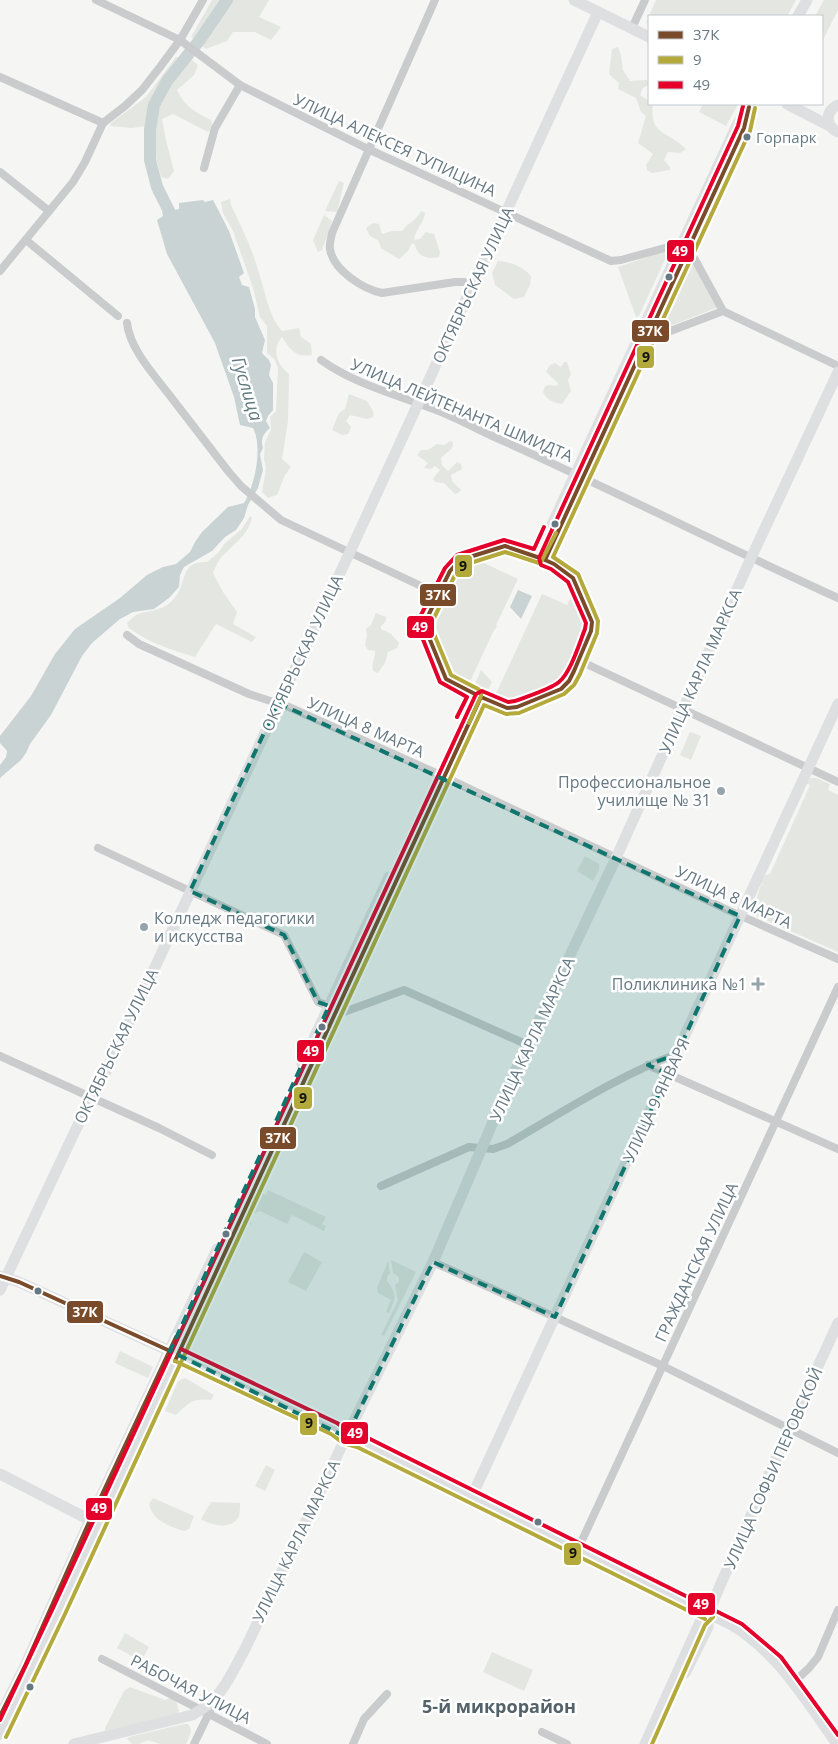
<svg xmlns="http://www.w3.org/2000/svg" width="838" height="1744" viewBox="0 0 838 1744" font-family="'Open Sans',sans-serif">
  <style>
    .green { fill: #e4e7e1 }
    .water { fill: #c9d3d4 }
    .lines { fill: none; stroke-linecap: round; stroke-linejoin: round }
    .river { stroke: #c9d3d4; stroke-width: 12 }
    .street { stroke: #cacbcc; stroke-width: 8 }
    .secondary { stroke: #dedfe0; stroke-width: 11 }
    .bus-1-casing { stroke: #fff; stroke-width: 8 }
    .bus-2-casing { stroke: #fff; stroke-width: 8 }
    .bus-3-casing { stroke: #fff; stroke-width: 8 }
    .bus-1 { stroke: #7a4b2a; stroke-width: 4 }
    .bus-2 { stroke: #b4a93b; stroke-width: 4 }
    .bus-3 { stroke: #e4002b; stroke-width: 4 }
    .marked { fill: #0f766e; fill-opacity: 0.2; stroke: #0f766e; stroke-width: 4; stroke-dasharray: 10 6; stroke-linejoin: round }
    .bus-dot { fill: #667983; stroke: #fff; stroke-width: 2 }
    .poi-dot { fill: #98a4ab; stroke: #fff; stroke-width: 2 }
    .labels { text-anchor: middle; stroke-width: 5; stroke-linejoin: round; paint-order: stroke }
    .bus-label { font-size: 15px; fill: #667983; stroke: #fff; text-anchor: start }
    .street-label { font-size: 16px; fill: #667983; stroke: #fff }
    .poi-label { font-size: 16px; fill: #667983; stroke: #fff; text-anchor: end }
    .water-label { font-size: 18px; font-style: italic; fill: #627b80; stroke: #fff }
    .neighbourhood-label { font-size: 18px; font-weight: bold; fill: #546269; stroke: #fff }
    .line-badge { stroke: #fff; stroke-width: 2 }
    .badge-label { font-size: 14px; text-anchor: middle; font-weight: bold; fill: #fff }
    .pale-badge-label { font-size: 14px; text-anchor: middle; font-weight: bold; fill: #111 }
  </style>
  <rect width="100%" height="100%" fill="#f5f5f4"/>
  <!-- green -->
  <g class="green">
    <polygon points="212,0 269,0 259,17 281,27 271,40 255,32 233,32 227,41 206,49 191,37"/>
    <polygon points="656,0 796,0 787,16 649,16 649,24 646,23"/>
    <polygon points="824,0 838,0 838,10 822,42 822,16 815,16"/>
    <path d="M618 47 621 55 623 70 630 81 647 80 649 85 643 88 640 95 649 101V104H653C649 136 667 130 686 149L680 153 668 152 664 160 670 167V170L652 173 647 170 646 165 653 154 638 143 646 116 641 112 636 98 618 89 619 83 609 74 612 49Z"/>
    <path d="M176 57 192 60 198 65 194 75 177 90C184 106 195 112 211 120L213 128 208 132 173 114 162 119 166 140 174 171 168 179 161 177 154 150V125L131 128 110 126 111 123 146 97Z"/>
    <polygon points="703,104 738,104 726,126 699,112"/>
    <polygon points="339,181 344,183 337,212 325,211"/>
    <path d="M230 199 231 205C241 226 252 248 258 270 265 290 268 315 282 331L299 328 301 337 311 344 312 355C295 358 290 349 282 337 271 349 277 365 289 374L288 421 282 459 291 467 285 475 277 495 268 498 262 492 266 468 264 459 265 442 271 430 270 417 276 411 278 368 275 360 267 353V326L260 317 253 288 233 231 223 213 221 202Z"/>
    <path d="M421 211 425 213C424 223 415 229 414 240L420 239 426 232 434 234 440 252 439 257C427 260 418 257 415 245L412 243 408 251 399 259 381 248 378 240 370 236 366 228 373 223 379 224 382 234 392 231H402C409 221 415 223 421 211Z"/>
    <polygon points="324,215 332,221 322,250 318,252 313,240"/>
    <polygon points="662,252 666,252 667,255 639,316 636,317 618,267"/>
    <path d="M498 261C511 262 523 267 531 276L530 285 524 297 514 299 495 285 492 273Z"/>
    <polygon points="692,262 716,304 716,308 668,327 664,326"/>
    <path d="M564 362H567L571 374 568 380 571 391 562 404C552 402 547 400 543 392L545 386 550 385 557 386 558 383 546 372 550 365 555 363 561 367Z"/>
    <polygon points="349,394 367,401 374,413 373,417 367,419 350,415 346,421 351,427 348,434 342,435 332,430 339,413 345,409"/>
    <path d="M450 441 453 442C454 450 445 453 441 458L442 465 448 471 457 462 461 464 462 469 451 475 452 481 461 490 458 493 455 494 444 483 435 482 433 479 440 470 435 466 431 469 424 468 428 463 417 455 421 450H428L437 444 444 445Z"/>
    <path d="M250 516 252 518C248 536 231 546 220 559 217 563 215 568 213 573L223 592 237 612 233 624 256 637 252 642 216 624 195 657C172 650 149 643 129 628L127 623C130 620 133 617 136 615 150 609 159 613 172 601 189 585 177 561 207 562L219 552 224 544 242 529Z"/>
    <polygon points="478,560 518,579 496,625 497,627 494,630 468,686 451,678 431,633 432,620 457,571"/>
    <polygon points="574,591 589,623 567,678 561,684 514,703 504,703 494,698 542,594 567,605"/>
    <path d="M376 613 386 617V621L381 626V629L391 634 399 643 397 648 388 652 385 663 378 673 373 671C371 662 376 658 375 651L368 650 365 645 367 635 366 629 371 625Z"/>
    <polygon points="481,670 492,682 487,692 474,686"/>
    <polygon points="690,732 701,736 691,760 680,755"/>
    <polygon points="811,778 816,778 830,784 828,790 838,795 838,952 752,914 761,884 767,887 761,883 765,875 770,874 810,785 806,783"/>
    <polygon points="585,856 599,864 599,870 593,881 577,871"/>
    <polygon points="268,1190 326,1217 322,1224 326,1226 324,1231 292,1215 287,1224 260,1211 252,1214 250,1220 252,1226 248,1221 262,1193 266,1195"/>
    <polygon points="304,1252 322,1262 306,1291 288,1282"/>
    <polygon points="391,1260 416,1272 384,1336 381,1335 398,1301 395,1285 399,1282 399,1277 393,1273"/>
    <path d="M388 1261 390 1273 387 1277V1281C397 1294 396 1297 389 1313L386 1312 391 1300 378 1293 377 1288Z"/>
    <polygon points="120,1351 153,1367 148,1378 115,1363"/>
    <path d="M185 1378 214 1395 211 1400C192 1398 190 1402 176 1415L165 1411 178 1381Z"/>
    <polygon points="266,1465 275,1470 265,1491 255,1486"/>
    <path d="M153 1498 194 1516 189 1529 184 1531C170 1527 152 1520 149 1504Z"/>
    <path d="M211 1502 240 1503C240 1507 240 1512 239 1516 233 1530 211 1526 201 1519Z"/>
    <polygon points="125,1633 149,1647 141,1661 117,1648"/>
    <polygon points="492,1652 533,1670 524,1691 483,1672"/>
    <polygon points="130,1687 165,1700 170,1698 176,1700 179,1711 177,1715 105,1731 105,1728 124,1691"/>
    <path d="M184 1724H188C194 1730 189 1737 186 1744H160L148 1740 139 1744H132L127 1739 129 1737Z"/>
  </g>
  <!-- water -->
  <g class="water">
    <path d="M203 200 205 202 213 200 229 231 244 273 239 277 242 285 249 287 255 309V317L265 340 262 353 269 360 271 365 269 375 273 383V410L268 416 266 421 270 428C264 433 260 439 263 448L260 454 263 470 258 488 248 505 244 518 236 530 225 537 212 551 184 567 180 575 179 587 169 598 154 609 133 612 120 619 92 643 82 656 51 715 30 744 26 753 21 760 0 778V765L6 757 7 751 0 743V736L31 696 55 654 75 629 120 598 147 575 163 567 176 564 190 552 195 542 202 532 228 507 244 503C255 485 263 447 253 428L240 425 234 397 215 343 167 254 157 220 163 216 162 210 172 206 175 210 179 209V203Z"/>
    <polygon points="518,590 532,596 521,619 510,607"/>
  </g>
  <g class="lines">
    <!-- river -->
    <polyline class="river" points="174,221 157,187 150,160 150,130 154,105 167,81 199,41 227,0"/>
    <!-- street -->
    <g class="street">
      <polyline points="96,0 180,40 240,85 368,149 611,261 621,260 672,246 688,251 693,256 723,311 660,335 650,331"/>
      <path d="M435 0 332 233C331 239 329 243 330 249 333 270 363 289 382 293L455 282H464L473 286"/>
      <polyline points="632,28 645,0"/>
      <polyline points="0,77 103,123"/>
      <polyline points="204,168 215,128 240,85"/>
      <polyline points="0,172 49,211"/>
      <polyline points="26,240 118,316"/>
      <polyline points="0,271 73,182 85,162 103,123 125,106 142,90 160,67 180,40 203,0"/>
      <polyline points="723,311 838,366"/>
      <path d="M127 323C130 351 158 379 174 401 192 424 210 448 228 471L241 486 281 520 438 594"/>
      <path d="M321 360C353 383 391 393 428 407 449 414 469 425 490 435 607 487 721 545 838 598"/>
      <polyline points="127,635 139,644 249,694 289,707 438,774 732,912 838,959"/>
      <polyline points="578,660 838,782"/>
      <polyline points="98,848 284,935 318,1002 344,1012 404,990 528,1045"/>
      <polyline points="0,1056 159,1128 212,1155"/>
      <polyline points="648,1065 838,1149"/>
      <path d="M381 1186 469 1147 493 1149 507 1144C563 1112 617 1076 677 1054"/>
      <polyline points="433,1262 663,1366 838,1453"/>
      <polyline points="578,1549 838,987"/>
      <polyline points="102,1659 267,1744"/>
      <polyline points="793,1683 809,1668 818,1657 838,1610"/>
      <polyline points="542,1732 567,1744"/>
      <polyline points="194,1744 210,1711"/>
      <polyline points="353,1744 364,1719 387,1694"/>
    </g>
    <!-- secondary -->
    <g class="secondary">
      <polyline points="574,0 649,37"/>
      <polyline points="798,16 807,0"/>
      <polyline points="787,104 830,126"/>
      <path d="M838 105C825 111 825 126 838 132"/>
      <polyline points="572,499 615,409 739,139"/>
      <path d="M505 546 545 560 566 572 577 585 592 625 591 631C584 648 576 677 561 689L513 708H507L461 688 446 679 426 626 427 618 454 565C463 556 492 547 505 546Z"/>
      <polyline points="537,557 737,125 751,104"/>
      <polyline points="302,1064 389,877"/>
      <path d="M0 1276 19 1282 196 1363 334 1429 346 1437 359 1441 730 1624C777 1651 806 1701 837 1744"/>
      <polyline points="0,1290 85,1110 102,1080 349,554 598,12"/>
      <polyline points="0,1474 90,1520"/>
      <polyline points="472,1496 838,704"/>
      <polyline points="685,1673 708,1627 708,1613"/>
      <polyline points="0,1716 25,1666 90,1520 217,1249"/>
      <polyline points="0,1734 59,1611 481,697"/>
      <path d="M74 1744 192 1715C221 1701 230 1676 245 1649L346 1437 433 1262 511 1080 616 858 751 558 838 372"/>
      <polyline points="645,1744 700,1622 708,1613 789,1429 838,1323"/>
    </g>
    <defs>
      <g id="bus-1">
        <polyline points="475,694 446,679 426,630 427,618 450,571 460,560 505,546 537,557"/>
        <polyline points="0,1276 19,1282 170,1351"/>
        <polyline points="175,1361 481,697 507,708 517,707 561,689 569,681 574,671 591,631 592,622 573,578 554,564 545,560 744,128 749,107"/>
        <polyline points="0,1716 25,1666 90,1520 176,1337"/>
      </g>
      <g id="bus-2">
        <polyline points="469,723 481,696 481,692 478,689 451,675 432,629 433,620 455,575 464,565 505,552 539,563 542,560 556,533"/>
        <polyline points="175,1361 331,1434 343,1443 357,1447 705,1619"/>
        <polyline points="6,1737 65,1614 484,705 506,714 519,713 564,694 574,685 580,674 597,633 598,621 578,574 553,557 750,131 755,108"/>
        <polyline points="652,1744 705,1625 713,1617"/>
      </g>
      <g id="bus-3">
        <polyline points="457,717 467,697 440,682 420,632 421,615 445,568 457,555 504,540 534,549 544,527"/>
        <polyline points="181,1349 337,1423 349,1431 362,1435 742,1624 781,1657 838,1735"/>
        <path d="M0 1720 53 1608 476 694 482 691 508 702 515 701C528 696 549 690 559 682 571 672 579 644 585 629L586 623 568 582 551 569 541 565 539 558 738 126 743 106"/>
      </g>
    </defs>
    <!-- bus-1 casing -->
    <use href="#bus-1" class="bus-1-casing"/>
    <!-- bus-2 casing -->
    <use href="#bus-2" class="bus-2-casing"/>
    <!-- bus-3 casing -->
    <use href="#bus-3" class="bus-3-casing"/>
    <!-- bus-1 -->
    <use href="#bus-1" class="bus-1"/>
    <!-- bus-2 -->
    <use href="#bus-2" class="bus-2"/>
    <!-- bus-3 -->
    <use href="#bus-3" class="bus-3"/>
  </g>
  <!-- marked area -->
  <path class="marked" d="M278 703 740 916 677 1054 648 1065 668 1074 555 1317 433 1262 346 1437 170 1351 329 1006 318 1002 284 935 190 891Z"/>
  <!-- markers -->
  <g class="bus-dot">
    <circle cx="747" cy="137" r="4.5"/>
    <circle cx="669" cy="277" r="4.5"/>
    <circle cx="555" cy="524" r="4.5"/>
    <circle cx="322" cy="1027" r="4.5"/>
    <circle cx="226" cy="1234" r="4.5"/>
    <circle cx="38" cy="1291" r="4.5"/>
    <circle cx="538" cy="1522" r="4.5"/>
    <circle cx="30" cy="1687" r="4.5"/>
  </g>
  <g class="poi-dot">
    <circle cx="721" cy="791" r="5"/>
    <circle cx="144" cy="927" r="5"/>
    <path d="M755.5 976.5h5v5h5v5h-5v5h-5v-5h-5v-5h5z"/>
  </g>
  <g class="labels">
    <!-- bus labels -->
    <g class="bus-label">
      <text x="756" y="143">Горпарк</text>
    </g>
    <!-- street labels -->
    <g class="street-label">
      <text transform="translate(395 145) rotate(25)" y="6">УЛИЦА АЛЕКСЕЯ ТУПИЦИНА</text>
      <text transform="translate(473 285) rotate(-65)" y="6">ОКТЯБРЬСКАЯ УЛИЦА</text>
      <text transform="translate(462 410) rotate(23)" y="6">УЛИЦА ЛЕЙТЕНАНТА ШМИДТА</text>
      <text transform="translate(302 653) rotate(-65)" y="6">ОКТЯБРЬСКАЯ УЛИЦА</text>
      <text transform="translate(700 671) rotate(-66)" y="6">УЛИЦА КАРЛА МАРКСА</text>
      <text transform="translate(366 727) rotate(24)" y="6">УЛИЦА 8 МАРТА</text>
      <text transform="translate(734 897) rotate(25)" y="6">УЛИЦА 8 МАРТА</text>
      <text transform="translate(532 1039) rotate(-65)" y="6">УЛИЦА КАРЛА МАРКСА</text>
      <text transform="translate(116 1046) rotate(-64)" y="6">ОКТЯБРЬСКАЯ УЛИЦА</text>
      <text transform="translate(656 1100) rotate(-65)" y="6">УЛИЦА 9 ЯНВАРЯ</text>
      <text transform="translate(696 1262) rotate(-65)" y="6">ГРАЖДАНСКАЯ УЛИЦА</text>
      <text transform="translate(773 1468) rotate(-66)" y="6">УЛИЦА СОФЬИ ПЕРОВСКОЙ</text>
      <text transform="translate(296 1541) rotate(-64)" y="6">УЛИЦА КАРЛА МАРКСА</text>
      <text transform="translate(191 1689) rotate(27)" y="6">РАБОЧАЯ УЛИЦА</text>
    </g>
    <!-- poi labels -->
    <g class="poi-label">
      <text x="711" y="788">Профессиональное<tspan x="711" dy="18">училище № 31</tspan></text>
      <text x="154" y="924" text-anchor="start">Колледж педагогики<tspan x="154" dy="18">и искусства</tspan></text>
      <text x="747" y="990">Поликлиника №1</text>
    </g>
    <!-- water labels -->
    <g class="water-label">
      <text transform="translate(247 389) rotate(73)" y="6">Гуслица</text>
    </g>
    <!-- neighbourhood labels -->
    <g class="neighbourhood-label">
      <text x="499" y="1713">5-й микрорайон</text>
    </g>
  </g>
  <g class="line-badge">
    <rect x="666" y="239" width="29" height="24" rx="5" fill="#e4002b"/>
    <rect x="631" y="319" width="39" height="24" rx="5" fill="#7a4b2a"/>
    <rect x="636" y="345" width="19" height="24" rx="5" fill="#b4a93b"/>
    <rect x="454" y="554" width="19" height="24" rx="5" fill="#b4a93b"/>
    <rect x="419" y="583" width="38" height="24" rx="5" fill="#7a4b2a"/>
    <rect x="406" y="615" width="29" height="24" rx="5" fill="#e4002b"/>
    <rect x="296" y="1039" width="29" height="24" rx="5" fill="#e4002b"/>
    <rect x="293" y="1086" width="20" height="24" rx="5" fill="#b4a93b"/>
    <rect x="259" y="1126" width="38" height="24" rx="5" fill="#7a4b2a"/>
    <rect x="66" y="1300" width="38" height="24" rx="5" fill="#7a4b2a"/>
    <rect x="299" y="1412" width="19" height="24" rx="5" fill="#b4a93b"/>
    <rect x="340" y="1421" width="29" height="24" rx="5" fill="#e4002b"/>
    <rect x="85" y="1497" width="28" height="24" rx="5" fill="#e4002b"/>
    <rect x="563" y="1542" width="19" height="24" rx="5" fill="#b4a93b"/>
    <rect x="687" y="1592" width="29" height="24" rx="5" fill="#e4002b"/>
  </g>
  <g class="badge-label">
    <text x="680" y="256">49</text>
    <text x="650" y="336">37К</text>
    <text x="438" y="600">37К</text>
    <text x="420" y="632">49</text>
    <text x="311" y="1056">49</text>
    <text x="278" y="1143">37К</text>
    <text x="85" y="1317">37К</text>
    <text x="355" y="1438">49</text>
    <text x="99" y="1513">49</text>
    <text x="701" y="1609">49</text>
  </g>
  <g class="pale-badge-label">
    <text x="646" y="362">9</text>
    <text x="463" y="571">9</text>
    <text x="303" y="1103">9</text>
    <text x="309" y="1428">9</text>
    <text x="573" y="1558">9</text>
  </g>
  <!-- legend -->
  <rect x="648" y="15" width="175" height="90" fill="#ffffff" stroke="#c2c9cd"/>
  <rect x="658" y="31" width="25" height="8" fill="#7a4b2a" stroke="#c2c9cd"/>
  <text x="693" y="40" font-size="15" fill="#667983">37К</text>
  <rect x="658" y="56" width="25" height="8" fill="#b4a93b" stroke="#c2c9cd"/>
  <text x="693" y="65" font-size="15" fill="#667983">9</text>
  <rect x="658" y="81" width="25" height="8" fill="#e4002b" stroke="#c2c9cd"/>
  <text x="693" y="90" font-size="15" fill="#667983">49</text>
</svg>
